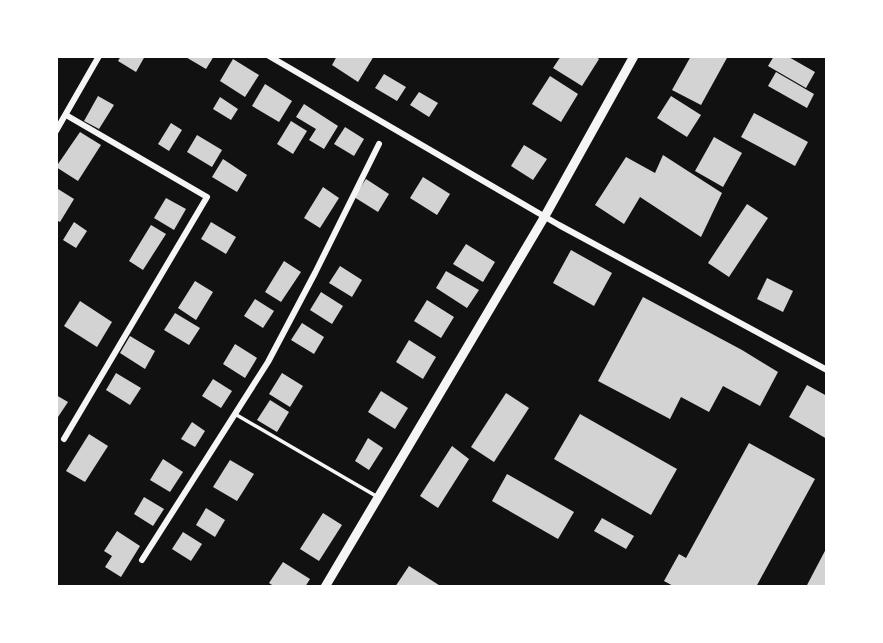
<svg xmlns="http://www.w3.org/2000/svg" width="883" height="643" viewBox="0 0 883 643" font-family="Mulish,sans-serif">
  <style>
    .building { fill: #d3d3d3 }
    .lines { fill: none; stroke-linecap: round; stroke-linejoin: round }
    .service { stroke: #f5f5f5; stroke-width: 3.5 }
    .minor { stroke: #f5f5f5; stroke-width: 6 }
    .secondary { stroke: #f5f5f5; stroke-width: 9 }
  </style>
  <rect width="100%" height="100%" fill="#111"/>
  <!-- building -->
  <g class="building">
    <polygon points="121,56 145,56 136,72 118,61"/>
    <polygon points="184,56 214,56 206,69"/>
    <polygon points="337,56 374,56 358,82 332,65"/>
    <polygon points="561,56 595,56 599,59 582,86 553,68"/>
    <polygon points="691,56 728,56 701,105 672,90"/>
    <polygon points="774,56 787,56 815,72 806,88 768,66"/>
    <polygon points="233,59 259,75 245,97 220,81"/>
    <polygon points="776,72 814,94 807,108 768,86"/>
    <polygon points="384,74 406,87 397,101 375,88"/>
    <polygon points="550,76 578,94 561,122 532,104"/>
    <polygon points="265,84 292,101 279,122 252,106"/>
    <polygon points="419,92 438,103 429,117 410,105"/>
    <polygon points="98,96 114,105 99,129 84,121"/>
    <polygon points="671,96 701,115 687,137 657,118"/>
    <polygon points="220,97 238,109 231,120 213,109"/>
    <polygon points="304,104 338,126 324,149 309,140 316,129 296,117"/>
    <polygon points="754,113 808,142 795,166 741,137"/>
    <polygon points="291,121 307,131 293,154 277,144"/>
    <polygon points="171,123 182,130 169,151 158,144"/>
    <polygon points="345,127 364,139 354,156 334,144"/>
    <polygon points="80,132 101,145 78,181 56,167"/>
    <polygon points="197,135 222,150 212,167 187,152"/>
    <polygon points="714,137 742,153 723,187 695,171"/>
    <polygon points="524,145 547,159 533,180 511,166"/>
    <polygon points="663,155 722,193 701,237 640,197 624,224 595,205 626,157 655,173"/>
    <polygon points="223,159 247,175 237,192 212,177"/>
    <polygon points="423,177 450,194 437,215 410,198"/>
    <polygon points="366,179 389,194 378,212 354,197"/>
    <polygon points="323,187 339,198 320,228 304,218"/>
    <polygon points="58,189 74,199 60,222 56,220 56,193"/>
    <polygon points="166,198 186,209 174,230 154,218"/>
    <polygon points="747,204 768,218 729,277 708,263"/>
    <polygon points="74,222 87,231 76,248 63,240"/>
    <polygon points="211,222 236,237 226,254 201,239"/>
    <polygon points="151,225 166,234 143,270 129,261"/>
    <polygon points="466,244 495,262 483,282 453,264"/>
    <polygon points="571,250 612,273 594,306 553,283"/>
    <polygon points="284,261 301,272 281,302 265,292"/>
    <polygon points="340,266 362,280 352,297 329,283"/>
    <polygon points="446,271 479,290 467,308 436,288"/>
    <polygon points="767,278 793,291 783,312 757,299"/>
    <polygon points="195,281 213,292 196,320 178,308"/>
    <polygon points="321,292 343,306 332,324 310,310"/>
    <polygon points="643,297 742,350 778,372 760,406 723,386 709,412 681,397 670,419 598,381"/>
    <polygon points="255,299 274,311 263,328 244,316"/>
    <polygon points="427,300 454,317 441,338 414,321"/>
    <polygon points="80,301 112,322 97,347 64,326"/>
    <polygon points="175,313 200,328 189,345 164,330"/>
    <polygon points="302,323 324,337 314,354 291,340"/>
    <polygon points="130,336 155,351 145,369 120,353"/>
    <polygon points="409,340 436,357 423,379 396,362"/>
    <polygon points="235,344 257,358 245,378 223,364"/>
    <polygon points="116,373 141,388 130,405 106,390"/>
    <polygon points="282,373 303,386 290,407 269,394"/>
    <polygon points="213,379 232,391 221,408 202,396"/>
    <polygon points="807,385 827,396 827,439 789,417"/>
    <polygon points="381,391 408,408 395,429 368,412"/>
    <polygon points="506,393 529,408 494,462 471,447"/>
    <polygon points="56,395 68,402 56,420"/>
    <polygon points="270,400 289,412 277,432 257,420"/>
    <polygon points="580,414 677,469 651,515 554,459"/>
    <polygon points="192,422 205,431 195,447 181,439"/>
    <polygon points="89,434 108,446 85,482 66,471"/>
    <polygon points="368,438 383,448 369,470 355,461"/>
    <polygon points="749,443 815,479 756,587 675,587 664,581 679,554 686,558"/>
    <polygon points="452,446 469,459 438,508 420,496"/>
    <polygon points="163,459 183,472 170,492 150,480"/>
    <polygon points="230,460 254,474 237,501 213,487"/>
    <polygon points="507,474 574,512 558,539 492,501"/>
    <polygon points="144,497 164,509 153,526 134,514"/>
    <polygon points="206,508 225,520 215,537 196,525"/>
    <polygon points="323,513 342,525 319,561 300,549"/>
    <polygon points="602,518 634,536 626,549 594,531"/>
    <polygon points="117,531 140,546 121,577 105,567 112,556 104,551"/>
    <polygon points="183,532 202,544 191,561 172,549"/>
    <polygon points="827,547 827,587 806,587"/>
    <polygon points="283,562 310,579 305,587 275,587 269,583"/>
    <polygon points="409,566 442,587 395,587"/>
  </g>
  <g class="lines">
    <!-- service -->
    <polyline class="service" points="235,414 376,496"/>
    <!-- minor -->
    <g class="minor">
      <polyline points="269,56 559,225 827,370"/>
      <polyline points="56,131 99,56"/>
      <polyline points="64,439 207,197 66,115"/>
      <polyline points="142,560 268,362 315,273 379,144"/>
    </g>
    <!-- secondary -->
    <polyline class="secondary" points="325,587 545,216 634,56"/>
  </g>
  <!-- border -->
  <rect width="883" height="643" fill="none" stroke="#ffffff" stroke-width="116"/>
</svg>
